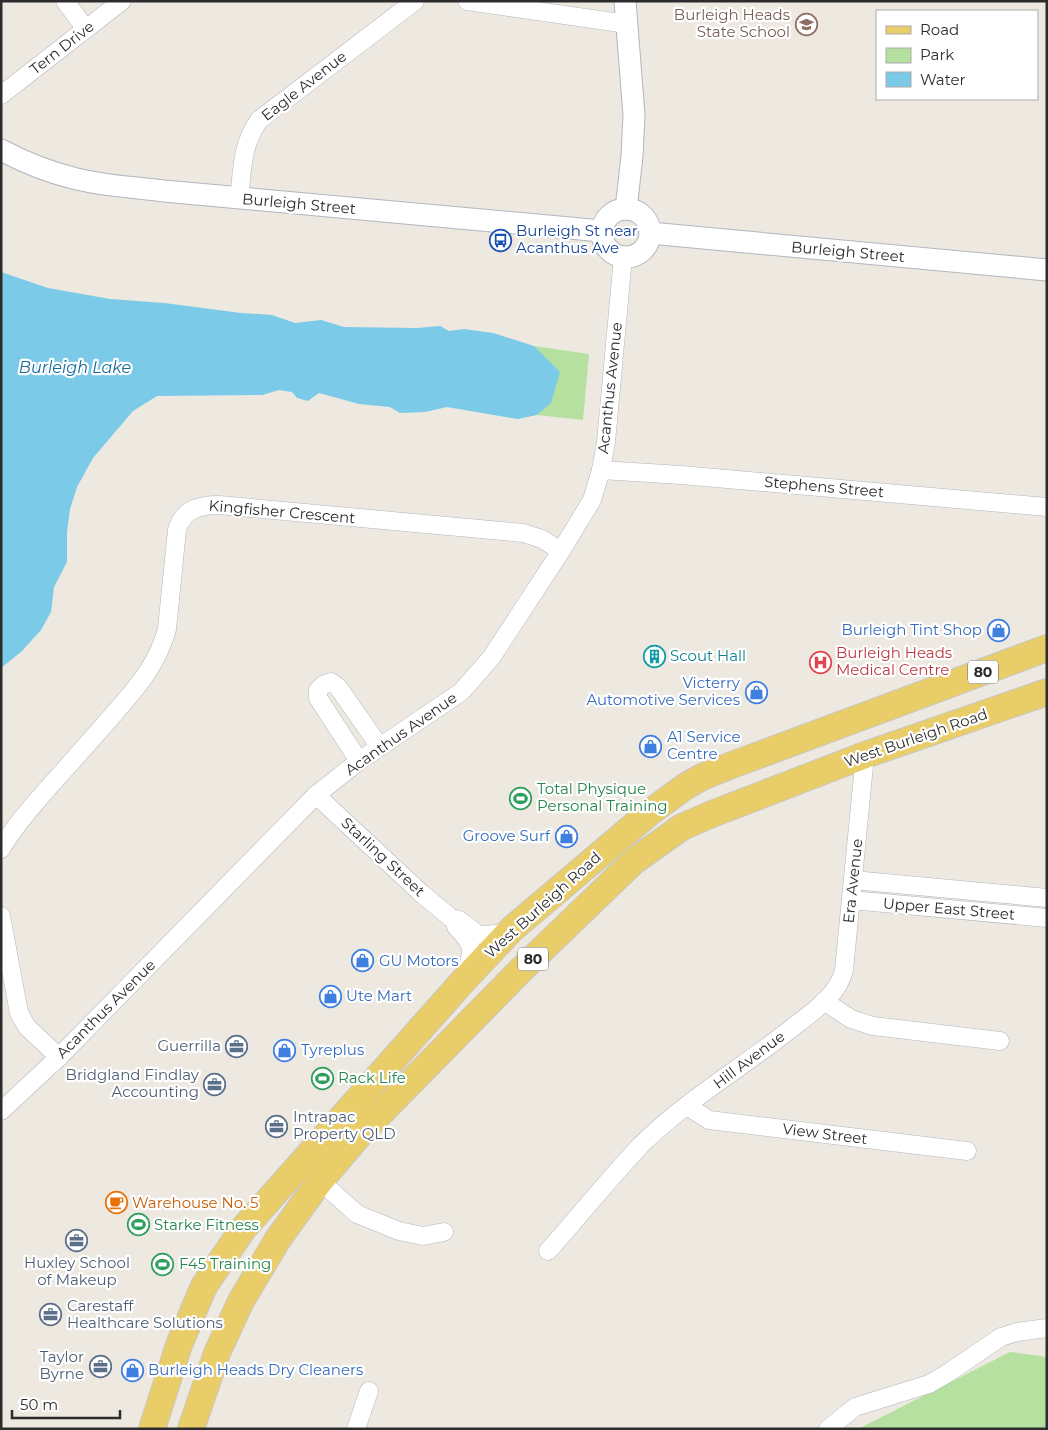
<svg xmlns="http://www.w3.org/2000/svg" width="1048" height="1430" viewBox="0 0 1048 1430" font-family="Montserrat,sans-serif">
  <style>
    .green { fill: #b5e0a0 }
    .water { fill: #7acae8 }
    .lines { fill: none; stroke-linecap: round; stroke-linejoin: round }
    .minor-casing { stroke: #b3b6bf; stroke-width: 19 }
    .tertiary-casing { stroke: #b3b6bf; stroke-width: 23 }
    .primary-casing { stroke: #c8c8c8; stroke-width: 28 }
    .minor { stroke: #fff; stroke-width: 18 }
    .tertiary { stroke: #fff; stroke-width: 21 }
    .primary { stroke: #e9cd69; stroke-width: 26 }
    .labels { text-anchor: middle; stroke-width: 4.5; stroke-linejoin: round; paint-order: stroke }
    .shield { fill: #fff; stroke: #6b6b6b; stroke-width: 1 }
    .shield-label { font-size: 14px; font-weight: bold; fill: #2c2c2c }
    .education-label { font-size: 15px; fill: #785e54; stroke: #fff; text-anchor: end }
    .street-label { font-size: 15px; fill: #2c2c2c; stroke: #fff }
    .transit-label { font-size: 15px; fill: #164399; stroke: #fff; text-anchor: start }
    .shop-label { font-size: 15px; fill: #366cbe; stroke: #fff; text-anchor: start }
    .health-label { font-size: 15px; fill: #be3a42; stroke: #fff; text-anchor: start }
    .culture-label { font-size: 15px; fill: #0d838f; stroke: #fff; text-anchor: start }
    .leisure-label { font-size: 15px; fill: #27864d; stroke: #fff; text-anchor: start }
    .service-label { font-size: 15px; fill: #4e5e75; stroke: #fff; text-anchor: end }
    .food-label { font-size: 15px; fill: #c56008; stroke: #fff; text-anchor: start }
    .water-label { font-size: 16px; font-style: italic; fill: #156998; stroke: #fff }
  </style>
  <rect width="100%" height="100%" fill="#ede8e0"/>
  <!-- green -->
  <g class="green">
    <polygon points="534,346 589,354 583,420 537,415 551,403 544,358"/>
    <polygon points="1010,1352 1047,1357 1047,1429 858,1429"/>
  </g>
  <!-- water -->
  <polygon class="water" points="1,272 48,288 110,299 164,303 241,313 272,315 295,323 321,320 344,327 417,328 440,326 449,331 464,329 493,333 534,346 560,372 551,403 537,415 518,419 447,407 425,412 400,413 390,407 359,404 319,393 308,401 297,398 292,392 279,390 262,395 157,396 133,411 93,458 77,487 70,509 67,532 67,562 54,587 51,612 41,630 22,651 1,668"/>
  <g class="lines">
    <defs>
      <g id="minor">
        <polyline points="65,1 86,29"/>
        <polyline points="467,1 627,24"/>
        <polyline points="1,95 122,1"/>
        <path d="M239 198C243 167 241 147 259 120L415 1"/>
        <polyline points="601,470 681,475 1047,507"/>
        <polyline points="359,761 318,698 318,690 323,685 331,682 338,687 380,747"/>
        <polyline points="316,795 421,893 451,918 459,920 476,933 481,935 498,934 510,929"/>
        <path d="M1 849C14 826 32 807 48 788 70 764 91 740 112 716 136 688 157 666 167 629L177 530C183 509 199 505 219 505L523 533 542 539 561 551"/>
        <polyline points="853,880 1047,898"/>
        <polyline points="851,900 1047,918"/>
        <polyline points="1,916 19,1013 27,1027 59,1057"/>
        <path d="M456 927C476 947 473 951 465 977"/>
        <polyline points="824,1001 851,1019 873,1026 1000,1041"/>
        <polyline points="687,1106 709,1120 967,1151"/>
        <polyline points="1,1111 59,1057 316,795 359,761 461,692 491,658 561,551 592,500 601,470 606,442 623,257"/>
        <polyline points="320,1181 357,1214 399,1231 423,1236 444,1232"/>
        <path d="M548 1251C579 1216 609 1179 641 1145 685 1101 743 1067 792 1028 812 1012 838 996 844 970L865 755"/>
        <polyline points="356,1429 369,1391"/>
        <polyline points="828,1429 855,1407 929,1384 948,1373 1001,1337 1017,1332 1047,1328"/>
      </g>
      <g id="tertiary">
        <polyline points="625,1 634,115 632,156 626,209"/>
        <path d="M1 150C24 162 48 172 73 178 102 186 134 187 164 191L602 231"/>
        <circle cx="626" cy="233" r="24"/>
        <polyline points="650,233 1047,270"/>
      </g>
      <g id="primary">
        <polyline points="152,1429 179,1345 204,1286 243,1229 464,980 513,928 649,813 686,786 702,777 732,765 1047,648"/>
        <polyline points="191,1429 217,1353 241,1301 278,1239 320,1181 361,1133 522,969 634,861 682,827 712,814 865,755 1047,692"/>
      </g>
    </defs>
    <!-- minor casing -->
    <use href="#minor" class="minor-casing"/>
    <!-- tertiary casing -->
    <use href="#tertiary" class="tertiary-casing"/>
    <!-- primary casing -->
    <use href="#primary" class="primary-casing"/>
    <!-- minor -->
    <use href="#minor" class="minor"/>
    <!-- tertiary -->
    <use href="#tertiary" class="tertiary"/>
    <!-- primary -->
    <use href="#primary" class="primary"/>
  </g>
  <!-- icons -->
  <defs>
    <symbol id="school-ring" viewBox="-11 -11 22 22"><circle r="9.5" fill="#fff" stroke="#8d6e63" stroke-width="1.5"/><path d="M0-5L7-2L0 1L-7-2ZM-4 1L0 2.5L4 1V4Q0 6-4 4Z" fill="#8d6e63"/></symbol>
    <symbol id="bus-ring" viewBox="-11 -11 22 22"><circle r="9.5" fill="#fff" stroke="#1a4fb4" stroke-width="1.5"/><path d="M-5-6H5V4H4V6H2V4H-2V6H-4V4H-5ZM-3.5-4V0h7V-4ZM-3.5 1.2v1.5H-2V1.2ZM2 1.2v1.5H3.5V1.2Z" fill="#1a4fb4"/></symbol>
    <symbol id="shop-ring" viewBox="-11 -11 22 22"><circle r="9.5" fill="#fff" stroke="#3f7fe0" stroke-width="1.5"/><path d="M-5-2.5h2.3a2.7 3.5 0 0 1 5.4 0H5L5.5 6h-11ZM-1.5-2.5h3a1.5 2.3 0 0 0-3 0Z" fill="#3f7fe0"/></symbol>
    <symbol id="building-ring" viewBox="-11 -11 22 22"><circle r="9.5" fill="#fff" stroke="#0f9aa8" stroke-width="1.5"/><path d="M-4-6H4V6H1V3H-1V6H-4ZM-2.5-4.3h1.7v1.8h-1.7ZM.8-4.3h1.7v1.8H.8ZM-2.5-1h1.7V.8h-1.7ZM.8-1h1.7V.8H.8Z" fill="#0f9aa8"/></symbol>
    <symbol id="hospital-ring" viewBox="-11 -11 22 22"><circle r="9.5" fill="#fff" stroke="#e0444e" stroke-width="1.5"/><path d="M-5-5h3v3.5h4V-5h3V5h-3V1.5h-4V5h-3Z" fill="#e0444e"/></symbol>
    <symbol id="stadium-ring" viewBox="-11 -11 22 22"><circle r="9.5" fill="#fff" stroke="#2e9e5b" stroke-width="1.5"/><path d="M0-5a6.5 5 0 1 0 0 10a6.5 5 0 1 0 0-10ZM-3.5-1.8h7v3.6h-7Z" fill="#2e9e5b"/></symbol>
    <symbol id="office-ring" viewBox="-11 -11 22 22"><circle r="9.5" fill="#fff" stroke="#5c6f8a" stroke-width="1.5"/><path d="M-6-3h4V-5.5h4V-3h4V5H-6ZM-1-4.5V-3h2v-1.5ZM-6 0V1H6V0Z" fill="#5c6f8a"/></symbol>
    <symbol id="cafe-ring" viewBox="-11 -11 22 22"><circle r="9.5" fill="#fff" stroke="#e8710a" stroke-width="1.5"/><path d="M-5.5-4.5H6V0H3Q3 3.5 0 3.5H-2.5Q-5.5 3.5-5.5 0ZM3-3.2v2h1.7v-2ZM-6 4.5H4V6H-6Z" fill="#e8710a"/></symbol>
  </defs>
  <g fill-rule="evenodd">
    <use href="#school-ring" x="794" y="12" width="25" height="25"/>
    <use href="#bus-ring" x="488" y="228" width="25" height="25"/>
    <use href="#shop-ring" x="986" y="618" width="25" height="25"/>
    <use href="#building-ring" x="642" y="644" width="25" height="25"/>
    <use href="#hospital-ring" x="808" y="650" width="25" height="25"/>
    <use href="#shop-ring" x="744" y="680" width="25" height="25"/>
    <use href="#shop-ring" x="638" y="734" width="25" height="25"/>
    <use href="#stadium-ring" x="508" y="786" width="25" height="25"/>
    <use href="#shop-ring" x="554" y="824" width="25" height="25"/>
    <use href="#shop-ring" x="350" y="948" width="25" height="25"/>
    <use href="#shop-ring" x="318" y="984" width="25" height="25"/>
    <use href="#office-ring" x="224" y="1034" width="25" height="25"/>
    <use href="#shop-ring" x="272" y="1038" width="25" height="25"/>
    <use href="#stadium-ring" x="310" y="1066" width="25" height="25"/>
    <use href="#office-ring" x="202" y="1072" width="25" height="25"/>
    <use href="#office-ring" x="264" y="1114" width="25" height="25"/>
    <use href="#cafe-ring" x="104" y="1190" width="25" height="25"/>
    <use href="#stadium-ring" x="126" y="1212" width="25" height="25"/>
    <use href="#office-ring" x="64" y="1228" width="25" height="25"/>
    <use href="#stadium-ring" x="150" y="1252" width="25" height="25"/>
    <use href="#office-ring" x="38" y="1302" width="25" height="25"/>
    <use href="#office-ring" x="88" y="1354" width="25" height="25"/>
    <use href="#shop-ring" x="120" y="1358" width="25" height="25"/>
  </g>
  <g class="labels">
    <!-- shield labels -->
    <g class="shield">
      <rect x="968" y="660.5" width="30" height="23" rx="4"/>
      <rect x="518" y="947.5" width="30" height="23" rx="4"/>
    </g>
    <g class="shield-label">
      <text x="983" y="677">80</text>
      <text x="533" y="964">80</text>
    </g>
    <!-- education labels -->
    <g class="education-label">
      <text x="790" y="20">Burleigh Heads<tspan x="790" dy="17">State School</tspan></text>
    </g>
    <!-- street labels -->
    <g class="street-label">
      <text transform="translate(62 48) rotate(-38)" y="5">Tern Drive</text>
      <text transform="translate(304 86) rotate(-38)" y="5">Eagle Avenue</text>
      <text transform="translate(299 204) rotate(5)" y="5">Burleigh Street</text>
      <text transform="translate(848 252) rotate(5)" y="5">Burleigh Street</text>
      <text transform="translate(610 388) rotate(-84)" y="5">Acanthus Avenue</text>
      <text transform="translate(824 487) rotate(5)" y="5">Stephens Street</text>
      <text transform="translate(282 512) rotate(5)" y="5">Kingfisher Crescent</text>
      <text transform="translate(401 734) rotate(-35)" y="5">Acanthus Avenue</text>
      <text transform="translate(916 738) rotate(-19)" y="5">West Burleigh Road</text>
      <text transform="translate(383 857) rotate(43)" y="5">Starling Street</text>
      <text transform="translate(853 881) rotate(-84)" y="5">Era Avenue</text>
      <text transform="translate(543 905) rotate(-42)" y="5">West Burleigh Road</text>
      <text transform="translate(949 909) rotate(5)" y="5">Upper East Street</text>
      <text transform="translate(106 1009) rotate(-45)" y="5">Acanthus Avenue</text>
      <text transform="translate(749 1060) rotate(-37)" y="5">Hill Avenue</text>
      <text transform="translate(825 1134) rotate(7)" y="5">View Street</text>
    </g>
    <!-- transit labels -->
    <g class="transit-label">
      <text x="516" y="236">Burleigh St near<tspan x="516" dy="17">Acanthus Ave</tspan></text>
    </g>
    <!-- shop labels -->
    <g class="shop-label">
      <text x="982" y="635" text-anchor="end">Burleigh Tint Shop</text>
      <text x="740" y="688" text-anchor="end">Victerry<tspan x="740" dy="17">Automotive Services</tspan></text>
      <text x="667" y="742">A1 Service<tspan x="667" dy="17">Centre</tspan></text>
      <text x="550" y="841" text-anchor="end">Groove Surf</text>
      <text x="379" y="966">GU Motors</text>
      <text x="346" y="1001">Ute Mart</text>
      <text x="301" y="1055">Tyreplus</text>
      <text x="148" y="1375">Burleigh Heads Dry Cleaners</text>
    </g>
    <!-- health labels -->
    <g class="health-label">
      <text x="836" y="658">Burleigh Heads<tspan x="836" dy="17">Medical Centre</tspan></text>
    </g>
    <!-- culture labels -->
    <g class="culture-label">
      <text x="670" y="661">Scout Hall</text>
    </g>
    <!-- leisure labels -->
    <g class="leisure-label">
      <text x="537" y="794">Total Physique<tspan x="537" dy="17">Personal Training</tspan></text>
      <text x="338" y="1083">Rack Life</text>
      <text x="154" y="1230">Starke Fitness</text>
      <text x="179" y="1269">F45 Training</text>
    </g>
    <!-- service labels -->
    <g class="service-label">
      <text x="221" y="1051">Guerrilla</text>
      <text x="199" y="1080">Bridgland Findlay<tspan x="199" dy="17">Accounting</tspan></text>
      <text x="293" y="1122" text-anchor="start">Intrapac<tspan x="293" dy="17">Property QLD</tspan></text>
      <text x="77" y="1268" text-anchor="middle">Huxley School<tspan x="77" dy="17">of Makeup</tspan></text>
      <text x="67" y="1311" text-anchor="start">Carestaff<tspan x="67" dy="17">Healthcare Solutions</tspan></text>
      <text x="84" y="1362">Taylor<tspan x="84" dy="17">Byrne</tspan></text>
    </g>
    <!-- food labels -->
    <g class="food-label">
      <text x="132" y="1208">Warehouse No. 5</text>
    </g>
    <!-- water labels -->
    <g class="water-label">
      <text x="75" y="373">Burleigh Lake</text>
    </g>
  </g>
  <!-- border -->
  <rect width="1048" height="1430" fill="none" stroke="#2c2c2c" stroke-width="5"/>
  <!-- legend -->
  <rect x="876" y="10" width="162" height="90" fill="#ffffff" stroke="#ababab"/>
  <rect x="886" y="26" width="25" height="8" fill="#e9cd69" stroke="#ababab"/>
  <text x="920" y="35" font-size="15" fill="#2c2c2c">Road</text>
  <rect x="886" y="48" width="25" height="15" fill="#b5e0a0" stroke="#ababab"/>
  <text x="920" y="60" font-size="15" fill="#2c2c2c">Park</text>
  <rect x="886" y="72" width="25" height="15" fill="#7acae8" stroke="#ababab"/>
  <text x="920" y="85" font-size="15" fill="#2c2c2c">Water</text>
  <!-- scale -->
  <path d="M12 1410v8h108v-8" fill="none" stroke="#2c2c2c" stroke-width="2.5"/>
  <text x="20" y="1410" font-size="15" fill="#2c2c2c" stroke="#ffffff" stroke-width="4" paint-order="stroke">50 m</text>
</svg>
